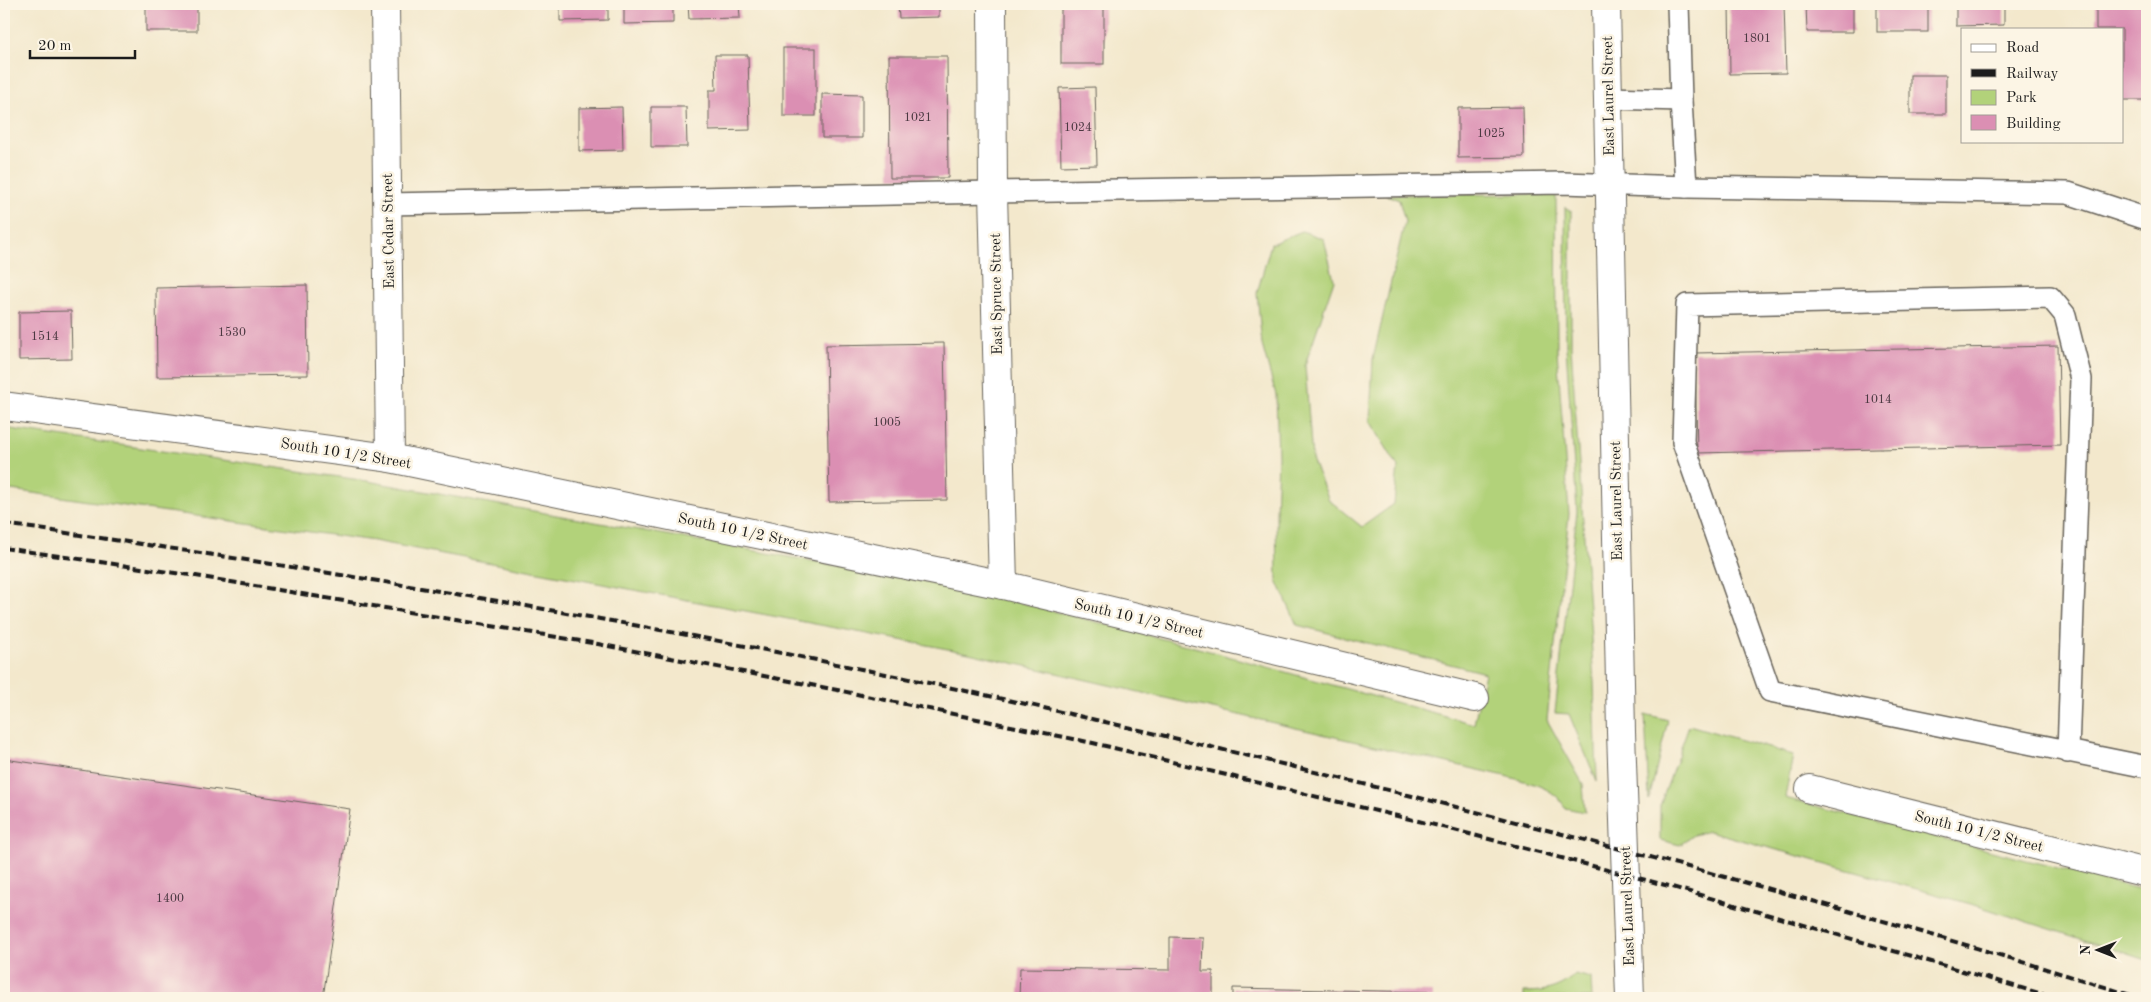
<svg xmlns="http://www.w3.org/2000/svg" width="2151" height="1002" viewBox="0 0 2151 1002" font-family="'Old Standard TT',serif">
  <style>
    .green { fill: #b2d27a; stroke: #67774b }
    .building { fill: #db8fb3 }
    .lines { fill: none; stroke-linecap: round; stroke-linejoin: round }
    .service-casing { stroke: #67635a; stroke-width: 24 }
    .minor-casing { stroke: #67635a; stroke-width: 30 }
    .service { stroke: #fff; stroke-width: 21 }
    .minor { stroke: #fff; stroke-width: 28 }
    .rail { stroke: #1c1c1c; stroke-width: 4; stroke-dasharray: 8 4; stroke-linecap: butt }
    .labels { text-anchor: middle; stroke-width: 5; stroke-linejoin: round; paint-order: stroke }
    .number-label { font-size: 12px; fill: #4c3942 }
    .street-label { font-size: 15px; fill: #1c1c1c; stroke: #fcf5e5 }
  </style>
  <rect width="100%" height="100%" fill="#fcf5e5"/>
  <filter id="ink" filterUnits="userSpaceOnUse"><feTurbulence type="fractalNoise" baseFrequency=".02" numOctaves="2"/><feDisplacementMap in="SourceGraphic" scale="10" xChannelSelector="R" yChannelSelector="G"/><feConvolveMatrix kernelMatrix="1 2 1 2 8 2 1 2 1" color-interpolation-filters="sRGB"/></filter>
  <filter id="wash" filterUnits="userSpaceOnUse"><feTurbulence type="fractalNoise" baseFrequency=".0096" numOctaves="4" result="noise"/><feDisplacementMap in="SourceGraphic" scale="20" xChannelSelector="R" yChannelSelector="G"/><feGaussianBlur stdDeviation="1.12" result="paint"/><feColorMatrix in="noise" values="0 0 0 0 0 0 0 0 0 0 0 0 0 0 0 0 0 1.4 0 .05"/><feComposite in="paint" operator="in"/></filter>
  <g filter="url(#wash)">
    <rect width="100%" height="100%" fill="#f3e8cc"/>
    <!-- green -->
    <g class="green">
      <path d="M1556 194 1557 350 1569 514 1547 720 1583 784 1585 812 1565 808C1555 786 1526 782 1505 776L969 653 374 541 4 489V428L367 481 967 589 1202 649 1474 724 1485 673 1297 625 1277 580 1276 515 1278 457 1276 395 1262 345 1257 293 1271 244 1302 231 1324 239 1334 280 1305 365 1312 459 1329 500 1362 527 1394 504 1398 467 1370 421 1373 359 1405 221 1399 200 1386 195Z"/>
      <polygon points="1565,207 1571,210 1571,346 1594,682 1597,782 1569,714 1555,713 1577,511 1566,346"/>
      <polygon points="1645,714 1668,720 1649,800"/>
      <polygon points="1689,725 1793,755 1785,798 2147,891 2147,960 1978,906 1709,831 1693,835 1680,845 1660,840 1660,806"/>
      <path d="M1575 974 1591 978 1592 998H1524V992C1543 992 1561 989 1575 974Z"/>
    </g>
    <g id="blocks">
      <!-- building -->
      <g class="building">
        <rect x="146" y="4" width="51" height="27"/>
        <polygon points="560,4 608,4 608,20 560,21"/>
        <polygon points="624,4 673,4 673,23 624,24"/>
        <polygon points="688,4 739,4 740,18 689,19"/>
        <polygon points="898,4 939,4 939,17 899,18"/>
        <rect x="1061" y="4" width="43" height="60"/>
        <polygon points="1503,4 1516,4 1516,5 1503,6"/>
        <polygon points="1729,4 1784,4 1786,73 1730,74"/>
        <polygon points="1806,4 1853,4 1853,32 1807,32"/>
        <rect x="1877" y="4" width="51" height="28"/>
        <polygon points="1956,4 2004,4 2004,25 1956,26"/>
        <polygon points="2096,4 2147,4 2147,100 2122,100 2122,29 2096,29"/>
        <rect x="783" y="48" width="33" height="68"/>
        <polygon points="715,55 748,55 750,130 709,131 709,90 716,90"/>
        <polygon points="889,56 947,56 948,178 890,178"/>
        <rect x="1910" y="75" width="36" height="39"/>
        <polygon points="1095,87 1097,165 1061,166 1059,88"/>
        <polygon points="822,94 862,95 862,138 822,138"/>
        <polygon points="622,107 623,150 579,151 579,108"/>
        <polygon points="651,107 686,107 687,147 651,147"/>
        <polygon points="1523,107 1524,157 1458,158 1458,108"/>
        <polygon points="307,285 308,375 157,377 156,288"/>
        <polygon points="71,311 72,359 19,360 19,312"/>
        <polygon points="944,343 947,500 829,502 826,345"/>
        <polygon points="2058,346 2060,445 1697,453 1695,353"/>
        <polygon points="4,759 350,809 323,998 4,998"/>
        <polygon points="1170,937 1203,938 1202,971 1213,971 1213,998 1019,998 1020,968 1170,970"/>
        <polygon points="1233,988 1433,992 1433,998 1233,998"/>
      </g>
    </g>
  </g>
  <g filter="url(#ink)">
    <use href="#blocks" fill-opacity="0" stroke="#67635a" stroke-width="1"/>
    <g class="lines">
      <defs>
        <g id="service">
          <polyline points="1608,98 1681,100 1678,4"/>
          <polyline points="1686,187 2068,193 2147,219"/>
          <polyline points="387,204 993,192 1563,183 1686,187 1681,100"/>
          <polyline points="2068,752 2081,379 2065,315 2050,297 1687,305 1683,442 1770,691 2147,767"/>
        </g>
        <g id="minor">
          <polyline points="385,4 390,458"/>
          <polyline points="992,4 993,192 1003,585"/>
          <polyline points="1606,4 1621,732 1630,998"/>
          <polyline points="4,406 390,458 1003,585 1475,698"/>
          <polyline points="1810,789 2147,873"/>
        </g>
      </defs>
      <!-- service casing -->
      <use href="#service" class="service-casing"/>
      <!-- minor casing -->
      <use href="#minor" class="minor-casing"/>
      <!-- service -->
      <use href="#service" class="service"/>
      <!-- minor -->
      <use href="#minor" class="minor"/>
      <!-- rail -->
      <g class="rail">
        <path d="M4 524C291 565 577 611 861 669 1044 706 1227 750 1408 795 1654 856 1899 922 2140 998"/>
        <polyline points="4,548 196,576 598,644 842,691 1093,743 1439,826 1669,886 2056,998"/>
      </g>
    </g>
  </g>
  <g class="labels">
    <!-- number labels -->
    <g class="number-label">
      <text x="1757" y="42">1801</text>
      <text x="918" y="121">1021</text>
      <text x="1078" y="131">1024</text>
      <text x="1491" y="137">1025</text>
      <text x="232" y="336">1530</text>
      <text x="45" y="340">1514</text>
      <text x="1878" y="403">1014</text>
      <text x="887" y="426">1005</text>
      <text x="170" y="902">1400</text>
    </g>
    <!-- street labels -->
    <g class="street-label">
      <text transform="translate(1608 96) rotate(-91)" y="5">East Laurel Street</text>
      <text transform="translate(388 231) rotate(-91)" y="5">East Cedar Street</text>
      <text transform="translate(996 294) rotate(-91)" y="5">East Spruce Street</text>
      <text transform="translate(346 453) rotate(9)" y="5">South 10 1/2 Street</text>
      <text transform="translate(1616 501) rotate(-91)" y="5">East Laurel Street</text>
      <text transform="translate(743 531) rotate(12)" y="5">South 10 1/2 Street</text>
      <text transform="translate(1139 618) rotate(13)" y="5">South 10 1/2 Street</text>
      <text transform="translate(1979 831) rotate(14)" y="5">South 10 1/2 Street</text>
      <text transform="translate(1627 906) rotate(-92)" y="5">East Laurel Street</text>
    </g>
  </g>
  <!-- margin -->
  <rect width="2151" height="1002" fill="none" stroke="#fcf5e5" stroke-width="20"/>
  <!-- legend -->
  <rect x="1961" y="28" width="162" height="115" fill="#fcf5e5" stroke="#a29e95"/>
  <rect x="1971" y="44" width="25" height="8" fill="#ffffff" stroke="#a29e95"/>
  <text x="2006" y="52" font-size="15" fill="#1c1c1c">Road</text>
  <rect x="1971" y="69" width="25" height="8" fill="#1c1c1c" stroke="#a29e95"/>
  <text x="2006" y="78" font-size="15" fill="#1c1c1c">Railway</text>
  <rect x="1971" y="90" width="25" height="15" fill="#b2d27a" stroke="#a29e95"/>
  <text x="2006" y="102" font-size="15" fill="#1c1c1c">Park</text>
  <rect x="1971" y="115" width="25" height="15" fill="#db8fb3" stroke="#a29e95"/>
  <text x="2006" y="128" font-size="15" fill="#1c1c1c">Building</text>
  <!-- north arrow -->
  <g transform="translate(2098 950) rotate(270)" stroke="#fcf5e5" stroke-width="4" paint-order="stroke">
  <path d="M0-4L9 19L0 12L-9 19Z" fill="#1c1c1c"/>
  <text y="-8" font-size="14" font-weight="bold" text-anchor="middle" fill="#1c1c1c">N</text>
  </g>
  <!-- scale -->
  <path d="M30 50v8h105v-8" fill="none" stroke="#1c1c1c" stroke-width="2.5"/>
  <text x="38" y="50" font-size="15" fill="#1c1c1c" stroke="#fcf5e5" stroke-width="4" paint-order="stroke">20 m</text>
</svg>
